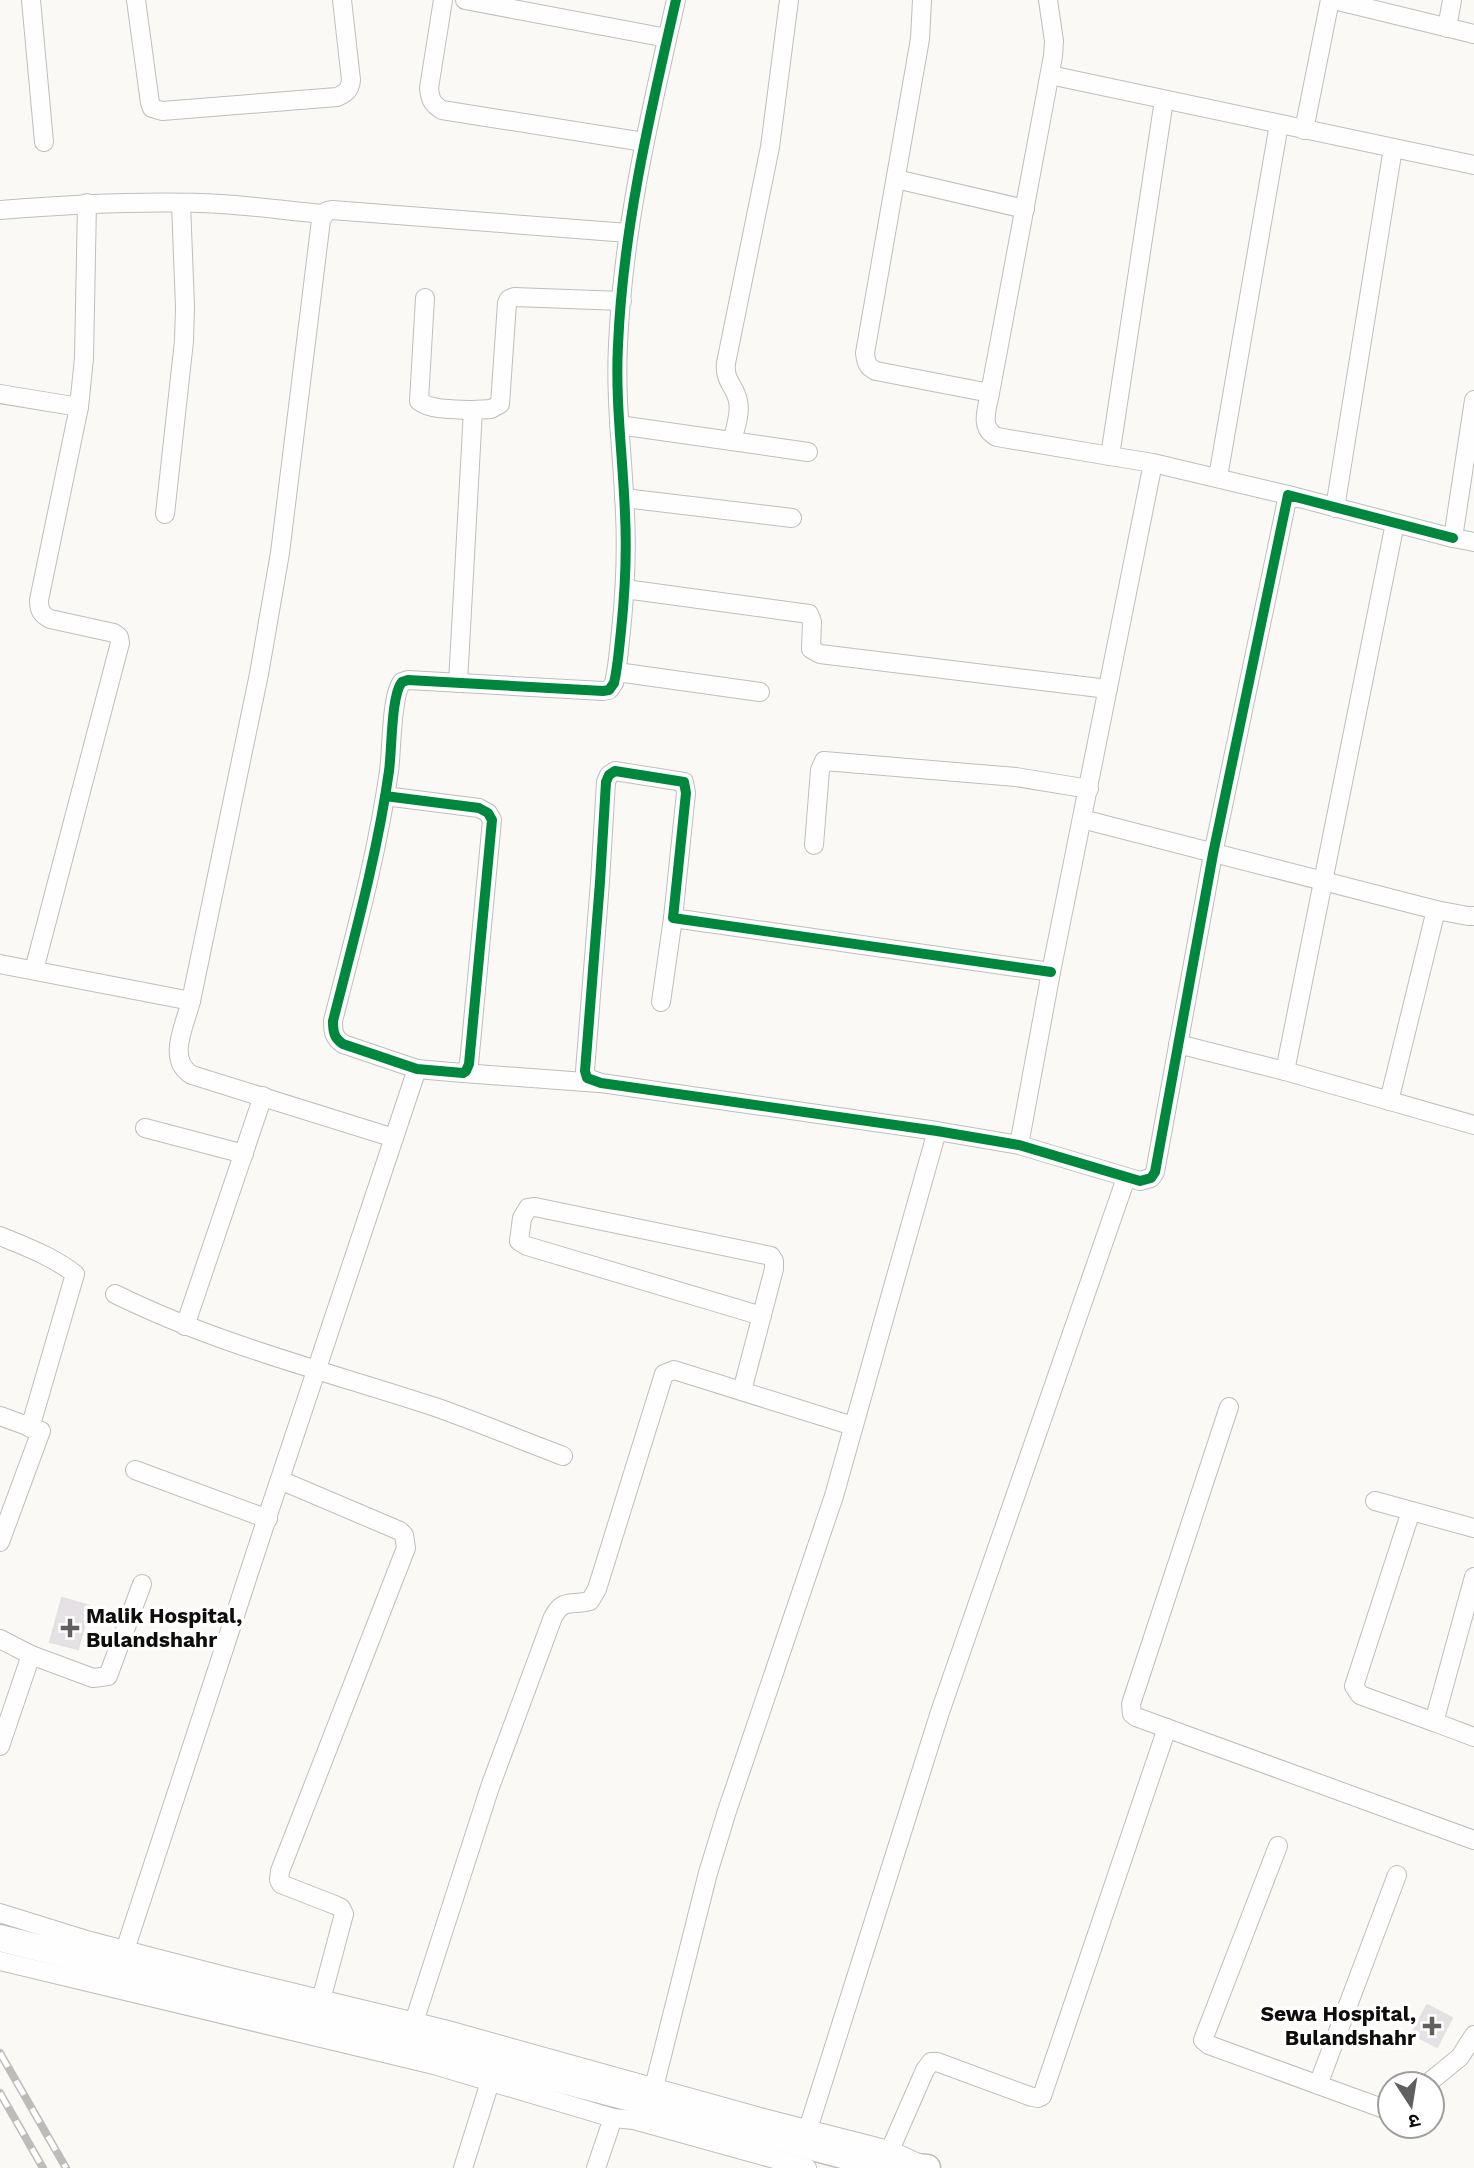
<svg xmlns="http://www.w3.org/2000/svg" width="1474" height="2168" viewBox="0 0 1474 2168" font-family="'Work Sans','Noto Sans Devanagari',sans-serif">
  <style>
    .building { fill: #e5e1e5; stroke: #e2e1e1; stroke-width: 2 }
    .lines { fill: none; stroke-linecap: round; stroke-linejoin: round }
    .street-casing { stroke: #bfbebb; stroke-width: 20 }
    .primary-casing { stroke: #bfbebb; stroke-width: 29 }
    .street { stroke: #fefefe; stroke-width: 18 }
    .primary { stroke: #fefefe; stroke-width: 26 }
    .rail-casing { stroke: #bdbcbb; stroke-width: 8 }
    .rail { stroke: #fff; stroke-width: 5; stroke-dasharray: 16; stroke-linecap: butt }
    .cycleway-casing { stroke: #fff; stroke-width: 15 }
    .cycleway { stroke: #00873e; stroke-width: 10 }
    .poi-dot { fill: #61605e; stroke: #fff; stroke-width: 2.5 }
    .labels { text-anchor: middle; stroke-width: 7; stroke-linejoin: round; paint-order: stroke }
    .poi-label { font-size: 21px; font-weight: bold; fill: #0e0d0c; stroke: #fff; text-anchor: start }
  </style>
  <rect width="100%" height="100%" fill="#fbf9f6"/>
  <!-- building -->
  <g class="building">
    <polygon points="62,1598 90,1606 78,1649 50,1642"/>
    <polygon points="1427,2005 1452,2018 1437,2047 1412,2034"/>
  </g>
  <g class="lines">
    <defs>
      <g id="street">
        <polyline points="31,0 44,142"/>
        <path d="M136 0 150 103 152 108 162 111 337 97C346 93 350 90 351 80L342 0"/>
        <path d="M443 0 429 88C430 99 432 104 442 110L644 142"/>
        <polyline points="465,0 667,38"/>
        <path d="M922 0 920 39 865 353C866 362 867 367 876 371L990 393"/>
        <path d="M1048 0 1054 41 1053 56 990 393C987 410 979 428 997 437L1110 456"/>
        <polyline points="1334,0 1474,34"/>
        <polyline points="1447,28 1452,0"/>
        <polyline points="1050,75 1474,165"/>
        <polyline points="1164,100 1110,456 1153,463 1288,495"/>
        <polyline points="1304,130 1330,0"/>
        <polyline points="896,179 1025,209"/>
        <path d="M0 210C74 204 147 200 221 204 255 206 289 211 323 214"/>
        <path d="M425 298 419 401C432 411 457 409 473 410"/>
        <polyline points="0,394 79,407"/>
        <polyline points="1474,400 1453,538 1474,542"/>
        <polyline points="619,425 808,452"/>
        <path d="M732 441C735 429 741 413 738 401 735 385 724 382 726 363L770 147 789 0"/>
        <polyline points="1218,477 1279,124"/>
        <polyline points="624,498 792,518"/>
        <polyline points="1335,508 1393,148"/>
        <polyline points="165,514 184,341 185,307 181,203"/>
        <polyline points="625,589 809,614 812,622 811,649 820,654 1108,689"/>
        <polyline points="617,672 760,692"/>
        <polyline points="458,683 473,410 491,409 500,404 507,303 509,299 514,297 622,301"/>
        <path d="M385 796 479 808 488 813 492 820 469 1064 466 1071 463 1073 417 1069 343 1044C334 1038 333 1032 333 1021 354 938 377 856 389 771 392 750 391 695 402 682L408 680 603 691 609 690 614 683C618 666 619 648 621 631 625 592 627 553 625 514 623 458 615 401 618 345 623 228 650 114 676 0"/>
        <polyline points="1082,819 1436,910"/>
        <polyline points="814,845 820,770 824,761 1016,777 1089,789"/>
        <polyline points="0,964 191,1001"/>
        <path d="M34 970 120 643 119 637 114 633 50 619C41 614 39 610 39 600L79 407 84 358 87 203"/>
        <polyline points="1051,972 673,918 686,793 684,782 615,771 609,775 606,782 600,882 585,1071 587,1078 601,1083 937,1131 1019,1145 1140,1181 1151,1178 1155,1172 1213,854 1288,495 1453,538"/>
        <polyline points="661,1002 673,918"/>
        <polyline points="1178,1044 1285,1071 1474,1125"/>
        <polyline points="1285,1071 1395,523"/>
        <polyline points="463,1073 598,1083"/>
        <polyline points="1389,1101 1436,910 1468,916 1474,916"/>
        <polyline points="145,1128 244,1154"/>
        <path d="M394 1138 192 1075C166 1060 185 1025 191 1001L259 674 280 553 321 220 327 211 332 210 628 233"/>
        <polyline points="1019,1145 1051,972 1153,463"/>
        <path d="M0 1236C26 1247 52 1256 75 1274L30 1428"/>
        <path d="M115 1294C218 1345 329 1372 438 1408 480 1423 521 1440 563 1456"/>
        <polyline points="185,1326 263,1096"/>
        <polyline points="742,1391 774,1269 774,1261 771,1256 535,1207 528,1208 522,1218 519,1241 527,1246 762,1316"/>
        <polyline points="1229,1407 1131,1704 1132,1714 1136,1717 1474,1840"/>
        <polyline points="0,1416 41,1431 0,1542"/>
        <polyline points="135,1470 268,1519"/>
        <polyline points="280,1480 400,1531 404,1535 406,1548 280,1871 279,1880 281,1884 335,1905 341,1908 344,1914 321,2000"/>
        <polyline points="1375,1501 1474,1528"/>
        <polyline points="1411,1511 1354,1686 1360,1695 1434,1722"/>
        <polyline points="1474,1577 1434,1722 1474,1737"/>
        <polyline points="0,1639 31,1655 0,1746"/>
        <polyline points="31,1655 93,1678 108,1676 142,1584"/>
        <polyline points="1278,1846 1203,2040 1209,2045 1390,2111"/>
        <polyline points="0,1913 90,1941 221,1975 444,2029 771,2120 877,2147 890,2150 918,2163"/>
        <path d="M125 1950C222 1656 317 1362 417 1069"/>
        <polyline points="0,1961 434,2065 613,2118 634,2120 807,2168"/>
        <path d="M414 2022 490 1787 553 1617C564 1597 572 1606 590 1601L597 1589 664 1374 674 1370 853 1426"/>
        <polyline points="1427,2084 1460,2057 1474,2035"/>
        <polyline points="1318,2085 1397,1875"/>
        <polyline points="654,2087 708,1873 727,1811 834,1496 937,1131"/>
        <polyline points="808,2129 940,1712 1126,1178"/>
        <polyline points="890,2150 925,2070 931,2062 937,2062 1032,2097 1038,2098 1042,2096 1167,1728"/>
        <polyline points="463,2168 490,2082"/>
        <polyline points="596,2168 613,2118"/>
      </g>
      <polyline id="primary" points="0,1938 404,2039 650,2103 887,2167 902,2166 927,2168"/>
    </defs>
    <!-- street casing -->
    <use href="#street" class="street-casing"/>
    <!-- primary casing -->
    <use href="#primary" class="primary-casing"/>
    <!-- street -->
    <use href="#street" class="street"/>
    <!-- primary -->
    <use href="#primary" class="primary"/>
    <defs>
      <g id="rail">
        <polyline points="0,2053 66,2168"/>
        <polyline points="0,2093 43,2168"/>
      </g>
    </defs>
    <!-- rail casing -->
    <use href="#rail" class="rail-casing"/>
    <!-- rail -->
    <use href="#rail" class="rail"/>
    <defs>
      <g id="cycleway">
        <path d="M385 796 479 808 488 813 492 820 469 1064 466 1071 463 1073 417 1069 343 1044C334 1038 333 1032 333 1021 354 938 377 856 389 771 392 750 391 695 402 682L408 680 603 691 609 690 614 683C618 666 619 648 621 631 625 592 627 553 625 514 623 458 615 401 618 345 623 228 650 114 676 0"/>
        <polyline points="1051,972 673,918 686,793 684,782 615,771 609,775 606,782 600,882 585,1071 587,1078 601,1083 937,1131 1019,1145 1140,1181 1151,1178 1155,1172 1213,854 1288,495 1453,538"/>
      </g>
    </defs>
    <!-- cycleway casing -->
    <use href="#cycleway" class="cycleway-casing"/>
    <!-- cycleway -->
    <use href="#cycleway" class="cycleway"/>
  </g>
  <!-- markers -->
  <g class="poi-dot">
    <path d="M66.5 1617.5h7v7h7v7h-7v7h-7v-7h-7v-7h7z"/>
    <path d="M1428.5 2015.5h7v7h7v7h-7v7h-7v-7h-7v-7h7z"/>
  </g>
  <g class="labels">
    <!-- poi labels -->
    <g class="poi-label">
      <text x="86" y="1623">Malik Hospital,<tspan x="86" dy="24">Bulandshahr</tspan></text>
      <text x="1416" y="2021" text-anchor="end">Sewa Hospital,<tspan x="1416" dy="24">Bulandshahr</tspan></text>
    </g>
  </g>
  <!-- north arrow -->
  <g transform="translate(1411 2105) rotate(168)"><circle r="33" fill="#ffffff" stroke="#9f9e9e" stroke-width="2"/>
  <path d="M0-5L12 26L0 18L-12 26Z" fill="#61605e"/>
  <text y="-10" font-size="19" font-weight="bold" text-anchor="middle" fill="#0e0d0c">उ</text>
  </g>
</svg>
